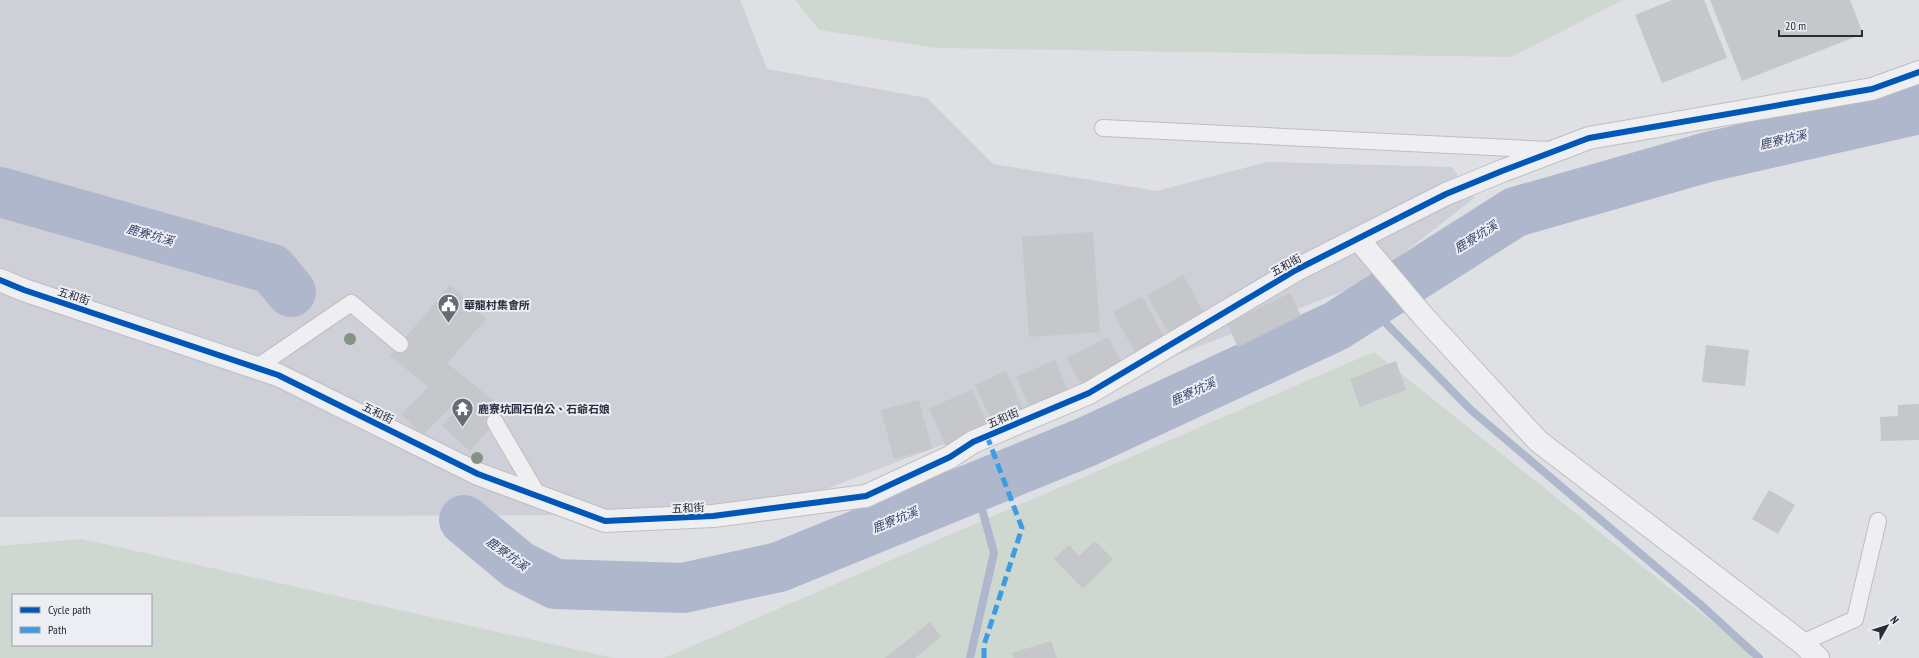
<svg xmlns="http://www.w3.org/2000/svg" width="1919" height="658" viewBox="0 0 1919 658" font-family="'PT Sans Narrow','Noto Sans TC',sans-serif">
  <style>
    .built { fill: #cecfd7 }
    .green { fill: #ced7d0; fill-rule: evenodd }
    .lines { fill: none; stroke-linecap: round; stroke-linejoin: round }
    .stream { stroke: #afb7cd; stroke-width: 8 }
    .river { stroke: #afb7cd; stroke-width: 50 }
    .building { fill: #c5c7cb }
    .service-casing { stroke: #bdbec2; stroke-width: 18 }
    .tertiary-casing { stroke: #bdbec2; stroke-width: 24 }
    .service { stroke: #efeff1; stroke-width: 16 }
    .tertiary { stroke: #efeff1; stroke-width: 22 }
    .quiet { stroke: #3d9ce2; stroke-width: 5; stroke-dasharray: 10 5; stroke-linecap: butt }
    .cycleway-casing { stroke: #eceef4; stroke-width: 8 }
    .cycleway { stroke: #0057b8; stroke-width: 6 }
    .tree { fill: #839485 }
    .labels { text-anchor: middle; stroke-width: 4; stroke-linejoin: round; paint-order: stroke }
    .street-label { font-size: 11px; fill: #282b3b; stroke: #eceef4 }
    .poi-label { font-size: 11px; font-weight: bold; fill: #282b3b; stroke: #eceef4; text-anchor: start }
    .water-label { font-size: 12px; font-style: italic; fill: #36426b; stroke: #eceef4 }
  </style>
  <rect width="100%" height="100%" fill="#dfe0e4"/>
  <!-- built -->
  <polygon class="built" points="0,0 740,0 767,69 927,98 993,164 1157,191 1267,162 1452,167 1474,198 1365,283 800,499 608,515 0,517"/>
  <!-- green -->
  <g class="green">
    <polygon points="795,0 1623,0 1511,57 938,48 819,30"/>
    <polygon points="1374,352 1757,658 664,658"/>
    <path d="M82 539 614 658H0V546ZM13 595H151V645H13Z"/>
  </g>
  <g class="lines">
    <!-- stream -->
    <g class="stream">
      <polyline points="1368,305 1471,410 1701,605 1759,658"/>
      <polyline points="970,658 994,553 976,487"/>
    </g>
    <!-- river -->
    <g class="river">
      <polyline points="0,192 272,269 291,292"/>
      <polyline points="464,520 518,565 555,584 683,588 779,567 1086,442 1336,326 1515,212 1708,157 1919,109"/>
    </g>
  </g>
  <!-- building -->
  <g class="building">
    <polygon points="1672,0 1704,0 1727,58 1662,83 1635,15"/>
    <polygon points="1710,0 1850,0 1863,34 1742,81"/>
    <polygon points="1093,232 1100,332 1029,337 1022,237"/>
    <polygon points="1183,275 1205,315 1169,334 1147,295"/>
    <polygon points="450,285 486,319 447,363 505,410 470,451 442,426 456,409 452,405 423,435 401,414 429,387 390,356"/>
    <polygon points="1290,293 1301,316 1238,347 1227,324"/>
    <polygon points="1142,296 1166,341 1137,356 1113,312"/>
    <polygon points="1108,337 1123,366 1082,387 1067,358"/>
    <polygon points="1706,345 1749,350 1745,386 1702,382"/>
    <polygon points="1055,360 1070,395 1032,412 1016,377"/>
    <polygon points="1396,361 1406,390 1360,407 1350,379"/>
    <polygon points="1006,371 1025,414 995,428 975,385"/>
    <polygon points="972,390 990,431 947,449 929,408"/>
    <polygon points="919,400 932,449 894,459 881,410"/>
    <polygon points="1919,404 1919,440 1881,441 1880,417 1898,416 1898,405"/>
    <polygon points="1769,490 1795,505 1778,534 1752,519"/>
    <polygon points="1095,541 1113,559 1083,589 1054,559 1069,545 1079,556"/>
    <polygon points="930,622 941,637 915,658 885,658"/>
    <polygon points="1051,641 1057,658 1014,658 1012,653"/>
  </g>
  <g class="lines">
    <defs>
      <g id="service">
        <polyline points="1103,128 1550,150"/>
        <polyline points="256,368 351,303 400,344"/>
        <polyline points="495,422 539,497"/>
        <polyline points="1802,643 1855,619 1878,521"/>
      </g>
      <g id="tertiary">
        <polyline points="1359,240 1423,316 1538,441 1802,643 1818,658"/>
        <polyline points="0,280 24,290 278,375 478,474 605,521 713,516 866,496 950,457 973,442 1089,393 1296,270 1446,194 1502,171 1589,138 1872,89 1919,72"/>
      </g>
    </defs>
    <!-- service casing -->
    <use href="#service" class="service-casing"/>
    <!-- tertiary casing -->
    <use href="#tertiary" class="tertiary-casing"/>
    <!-- service -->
    <use href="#service" class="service"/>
    <!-- tertiary -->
    <use href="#tertiary" class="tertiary"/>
    <!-- quiet -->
    <polyline class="quiet" points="984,658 984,645 1022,528 987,436"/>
    <defs>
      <polyline id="cycleway" points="0,280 24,290 278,375 478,474 605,521 713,516 866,496 950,457 973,442 1089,393 1296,270 1446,194 1502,171 1589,138 1872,89 1919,72"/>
    </defs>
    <!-- cycleway casing -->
    <use href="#cycleway" class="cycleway-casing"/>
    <!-- cycleway -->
    <use href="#cycleway" class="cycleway"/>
  </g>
  <!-- trees -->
  <g class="tree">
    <circle cx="350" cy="339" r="6"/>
    <circle cx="477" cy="458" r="6"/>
  </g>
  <!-- icons -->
  <defs>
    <symbol id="civic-pin" viewBox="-11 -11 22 30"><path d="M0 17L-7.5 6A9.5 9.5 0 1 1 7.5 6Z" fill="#686a76" stroke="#eceef4"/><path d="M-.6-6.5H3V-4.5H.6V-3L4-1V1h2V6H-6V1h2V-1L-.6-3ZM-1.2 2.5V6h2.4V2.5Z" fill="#fff"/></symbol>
    <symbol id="temple-pin" viewBox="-11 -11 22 30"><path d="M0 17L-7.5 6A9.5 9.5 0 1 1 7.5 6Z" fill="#686a76" stroke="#eceef4"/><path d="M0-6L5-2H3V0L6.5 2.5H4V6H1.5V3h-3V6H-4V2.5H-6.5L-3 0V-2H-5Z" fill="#fff"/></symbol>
  </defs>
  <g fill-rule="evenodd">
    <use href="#civic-pin" x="436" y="292" width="25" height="34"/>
    <use href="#temple-pin" x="450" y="396" width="25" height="34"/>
  </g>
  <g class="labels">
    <!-- street labels -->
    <g class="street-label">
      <text transform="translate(1286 265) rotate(-29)" y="4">五和街</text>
      <text transform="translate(74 296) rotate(18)" y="4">五和街</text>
      <text transform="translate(378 413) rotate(26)" y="4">五和街</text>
      <text transform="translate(1003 418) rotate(-24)" y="4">五和街</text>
      <text transform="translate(688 508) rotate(-3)" y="4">五和街</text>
    </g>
    <!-- poi labels -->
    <g class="poi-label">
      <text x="464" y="309">華龍村集會所</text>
      <text x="478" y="413">鹿寮坑圓石伯公、石爺石娘</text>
    </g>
    <!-- water labels -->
    <g class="water-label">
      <text transform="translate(1783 140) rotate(-13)" y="4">鹿寮坑溪</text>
      <text transform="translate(150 235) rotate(16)" y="4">鹿寮坑溪</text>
      <text transform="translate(1476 237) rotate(-32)" y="4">鹿寮坑溪</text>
      <text transform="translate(1193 392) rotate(-25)" y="4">鹿寮坑溪</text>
      <text transform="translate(895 520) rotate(-22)" y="4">鹿寮坑溪</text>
      <text transform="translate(507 554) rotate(36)" y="4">鹿寮坑溪</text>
    </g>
  </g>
  <!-- legend -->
  <rect x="12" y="594" width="140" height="52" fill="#eceef4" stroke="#9ea0aa"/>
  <rect x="20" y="607" width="20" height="6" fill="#0057b8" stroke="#9ea0aa"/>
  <text x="48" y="614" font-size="12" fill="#282b3b">Cycle path</text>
  <rect x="20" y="627" width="20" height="6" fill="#3d9ce2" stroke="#9ea0aa"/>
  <text x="48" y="634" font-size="12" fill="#282b3b">Path</text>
  <!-- north arrow -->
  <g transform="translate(1887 626) rotate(51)" stroke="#eceef4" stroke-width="3" paint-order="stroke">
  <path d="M0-3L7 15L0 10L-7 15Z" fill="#282b3b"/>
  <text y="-6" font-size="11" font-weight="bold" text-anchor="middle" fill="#282b3b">N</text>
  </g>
  <!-- scale -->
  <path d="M1779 30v6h83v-6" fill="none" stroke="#282b3b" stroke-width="2"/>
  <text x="1785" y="30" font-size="12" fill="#282b3b" stroke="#eceef4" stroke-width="3" paint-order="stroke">20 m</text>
</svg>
